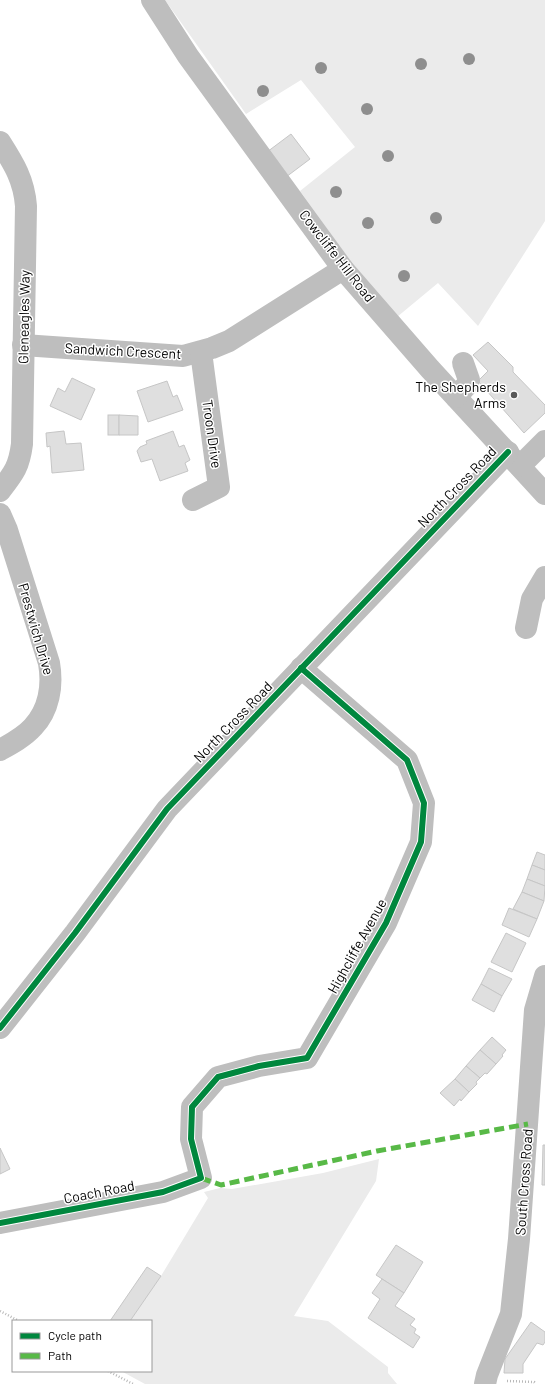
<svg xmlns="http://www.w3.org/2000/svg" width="545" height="1384" viewBox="0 0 545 1384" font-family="Barlow,sans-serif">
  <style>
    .green { fill: #ebebeb }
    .building { fill: #dfdfdf; stroke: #c6c6c6 }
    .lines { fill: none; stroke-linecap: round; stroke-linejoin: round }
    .path { stroke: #b9b9b9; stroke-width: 2.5; stroke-dasharray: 1 2; stroke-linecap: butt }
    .minor { stroke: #bebebe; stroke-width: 22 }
    .quiet { stroke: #58b947; stroke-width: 5; stroke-dasharray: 10 5; stroke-linecap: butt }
    .cycleway-casing { stroke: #fff; stroke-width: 8 }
    .cycleway { stroke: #00873e; stroke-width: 6 }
    .tree { fill: #8e8e8e }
    .poi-dot { fill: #595959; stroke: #fff; stroke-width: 1.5 }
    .labels { text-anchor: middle; stroke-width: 3; stroke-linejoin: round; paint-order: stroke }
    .street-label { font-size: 14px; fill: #000; stroke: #fff }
    .poi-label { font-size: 14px; fill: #000; stroke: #fff; text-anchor: end }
  </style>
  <rect width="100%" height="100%" fill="#fff"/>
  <!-- green -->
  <g class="green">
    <polygon points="165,0 545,0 545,221 478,326 438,283 397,317 349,259 300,191 355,147 301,80 246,114"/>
    <polygon points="379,1159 376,1181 294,1316 328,1321 388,1367 388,1373 397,1384 145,1384 121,1371 151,1371 151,1321 130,1321 161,1276 208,1198 204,1192 220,1188 232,1189 323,1173"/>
  </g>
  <!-- building -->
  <g class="building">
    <polygon points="291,134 310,159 286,177 267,152"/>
    <polygon points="488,342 513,367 513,372 545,405 545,413 524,433 478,381 488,371 473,355"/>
    <polygon points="72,378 95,389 81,420 50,406 58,388 65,392"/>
    <polygon points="167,381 173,397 177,395 183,410 148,422 137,391"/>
    <rect x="108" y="415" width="11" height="20"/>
    <polygon points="119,415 138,416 138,435 119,435"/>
    <polygon points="64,431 66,444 81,443 84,470 52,473 50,446 47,447 46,433"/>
    <polygon points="173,431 179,447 184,445 190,460 185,463 188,471 160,481 152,459 141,462 137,451 140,447 147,444 146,441"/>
    <polygon points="537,852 545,855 545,870 532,865"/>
    <polygon points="532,865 545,870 545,886 527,879"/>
    <polygon points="527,879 545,886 544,901 522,892"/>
    <polygon points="522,892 544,901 537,919 513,909"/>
    <polygon points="509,908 537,919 529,937 502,925"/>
    <polygon points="506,933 526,943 512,972 491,962"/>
    <polygon points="489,968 512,979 502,996 481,984"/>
    <polygon points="481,984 502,996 494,1012 472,1000"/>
    <polygon points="492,1037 506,1050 502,1055 503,1056 496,1064 480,1050"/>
    <polygon points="480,1050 496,1064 487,1074 485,1073 480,1078 466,1066"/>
    <polygon points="466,1066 480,1078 476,1082 477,1084 469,1092 455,1079"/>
    <polygon points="455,1079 469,1092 461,1101 460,1099 454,1106 440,1093"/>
    <polygon points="543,1145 545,1145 545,1185 542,1185"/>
    <polygon points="0,1148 10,1169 0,1174"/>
    <polygon points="396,1245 423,1262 404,1293 376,1275"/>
    <polygon points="147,1267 161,1276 130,1321 110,1321"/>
    <polygon points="382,1279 404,1293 395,1306 415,1319 410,1325 416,1329 414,1333 420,1337 413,1348 368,1318 380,1299 372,1293"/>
    <polygon points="531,1322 545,1332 545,1342 543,1345 537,1343 523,1364 523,1373 504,1373 505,1359"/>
  </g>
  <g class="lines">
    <!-- path -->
    <g class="path">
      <polyline points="0,1311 19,1321"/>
      <polyline points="108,1371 133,1384"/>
      <polyline points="507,1381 534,1382 536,1384"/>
    </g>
    <!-- minor -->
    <g class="minor">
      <polyline points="152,0 188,56 343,269 430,369 545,494"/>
      <path d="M0 142C14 164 24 180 26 206L22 444C19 467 14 473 0 491"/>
      <polyline points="23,345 183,356 212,348 229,341 343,269"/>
      <polyline points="456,397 466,386 469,380 463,363"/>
      <polyline points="520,466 545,441"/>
      <polyline points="193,500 219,487 201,352"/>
      <path d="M0 514 7 530 49 663C53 686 49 710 33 727 24 737 11 744 0 750"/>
      <polyline points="526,628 532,599 545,577"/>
      <polyline points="0,1028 75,933 167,809 508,452"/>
      <polyline points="0,1223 163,1192 201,1178 191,1139 192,1107 218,1077 259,1066 307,1058 386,923 421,842 424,803 407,760 301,668"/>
      <polyline points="485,1384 487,1375 511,1314 519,1239 535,1010 545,976"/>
    </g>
    <!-- quiet -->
    <polyline class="quiet" points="201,1178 221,1185 377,1151 528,1124"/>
    <defs>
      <g id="cycleway">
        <polyline points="0,1028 75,933 167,809 508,452"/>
        <polyline points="0,1223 163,1192 201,1178 191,1139 192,1107 218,1077 259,1066 307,1058 386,923 421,842 424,803 407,760 301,668"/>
      </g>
    </defs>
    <!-- cycleway casing -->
    <use href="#cycleway" class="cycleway-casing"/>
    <!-- cycleway -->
    <use href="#cycleway" class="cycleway"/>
  </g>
  <!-- trees -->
  <g class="tree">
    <circle cx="469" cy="59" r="6"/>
    <circle cx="421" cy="64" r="6"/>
    <circle cx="321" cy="68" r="6"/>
    <circle cx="263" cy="91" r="6"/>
    <circle cx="367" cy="109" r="6"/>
    <circle cx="388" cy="156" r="6"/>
    <circle cx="336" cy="192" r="6"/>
    <circle cx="436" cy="218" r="6"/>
    <circle cx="368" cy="223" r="6"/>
    <circle cx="404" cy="276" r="6"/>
  </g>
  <!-- markers -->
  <circle class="poi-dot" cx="514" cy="395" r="4"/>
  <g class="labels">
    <!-- street labels -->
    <g class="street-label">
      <text transform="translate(337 256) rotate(52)" y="5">Cowcliffe Hill Road</text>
      <text transform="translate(24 317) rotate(-89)" y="5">Gleneagles Way</text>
      <text transform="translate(123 351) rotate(3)" y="5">Sandwich Crescent</text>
      <text transform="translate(212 434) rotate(82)" y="5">Troon Drive</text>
      <text transform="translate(457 487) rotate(-46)" y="5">North Cross Road</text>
      <text transform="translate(36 629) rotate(74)" y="5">Prestwich Drive</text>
      <text transform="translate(233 722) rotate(-46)" y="5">North Cross Road</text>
      <text transform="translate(357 946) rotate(-61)" y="5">Highcliffe Avenue</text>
      <text transform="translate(524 1182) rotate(-86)" y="5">South Cross Road</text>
      <text transform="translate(99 1192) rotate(-11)" y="5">Coach Road</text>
    </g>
    <!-- poi labels -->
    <g class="poi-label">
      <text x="506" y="392">The Shepherds<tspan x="506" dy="16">Arms</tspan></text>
    </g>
  </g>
  <!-- legend -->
  <rect x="12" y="1320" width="140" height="52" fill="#ffffff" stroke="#999999"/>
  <rect x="20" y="1333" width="20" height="6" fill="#00873e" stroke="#999999"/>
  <text x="48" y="1340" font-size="12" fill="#000000">Cycle path</text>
  <rect x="20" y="1353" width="20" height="6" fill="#58b947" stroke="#999999"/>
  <text x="48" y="1360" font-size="12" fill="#000000">Path</text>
</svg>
